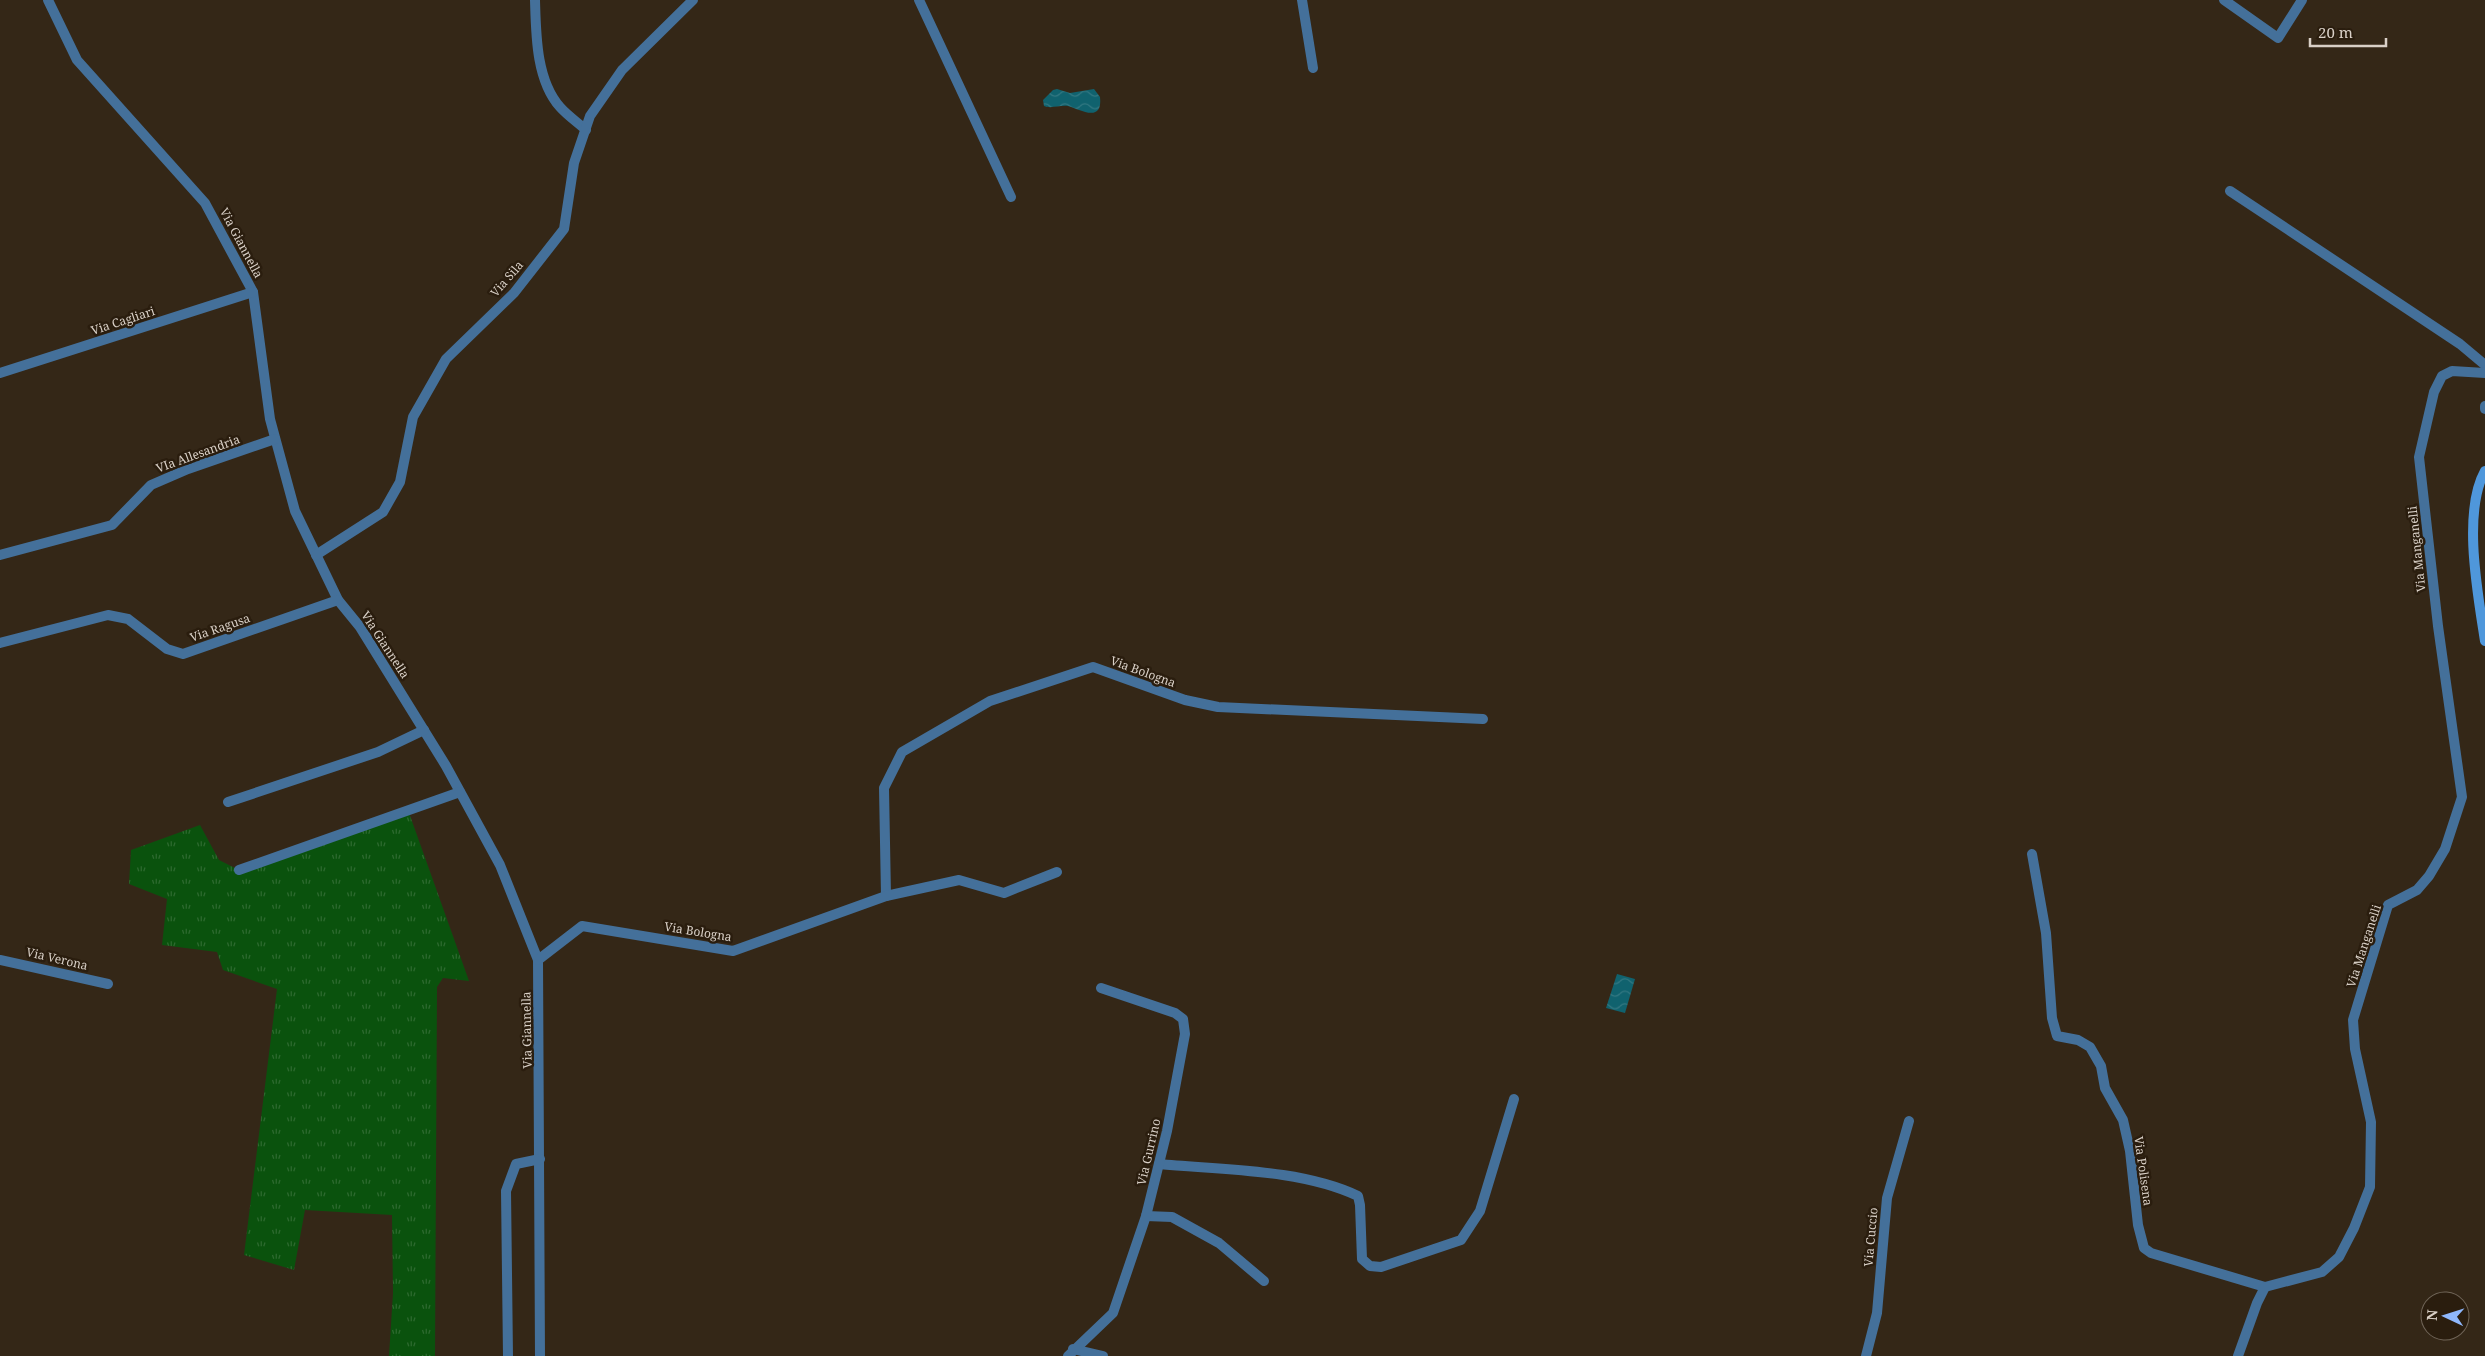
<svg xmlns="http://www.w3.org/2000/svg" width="2485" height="1356" viewBox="0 0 2485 1356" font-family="'Noto Serif',serif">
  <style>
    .grass { fill: url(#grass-tufts) }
    .water { fill: url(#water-waves) }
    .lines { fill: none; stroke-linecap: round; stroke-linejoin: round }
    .street { stroke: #44709a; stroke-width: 10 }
    .secondary { stroke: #4f97db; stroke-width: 10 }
    .labels { text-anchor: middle; stroke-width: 5; stroke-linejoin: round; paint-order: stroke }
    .street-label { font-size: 12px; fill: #d9d0c7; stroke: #2a1d0e }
  </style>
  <defs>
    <pattern id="grass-tufts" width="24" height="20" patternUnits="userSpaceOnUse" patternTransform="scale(1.25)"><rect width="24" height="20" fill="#0a520d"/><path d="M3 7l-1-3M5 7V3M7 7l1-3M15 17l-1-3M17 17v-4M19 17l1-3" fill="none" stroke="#2d6a2f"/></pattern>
    <pattern id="water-waves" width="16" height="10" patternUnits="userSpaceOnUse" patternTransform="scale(1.25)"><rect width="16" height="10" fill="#10626e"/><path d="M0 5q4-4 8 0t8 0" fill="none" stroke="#327781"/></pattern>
  </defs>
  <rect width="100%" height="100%" fill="#342717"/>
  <!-- grass -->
  <polygon class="grass" points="408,810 469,981 443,978 437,987 435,1356 389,1356 393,1293 392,1215 305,1210 294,1270 244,1255 277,989 223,970 217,952 162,945 167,899 129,884 131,850 200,825 219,860 239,870"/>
  <!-- water -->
  <g class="water">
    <path d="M1057 89 1070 93 1094 89 1100 97C1103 124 1079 109 1068 106 1059 105 1051 109 1044 106L1043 100 1053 90Z"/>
    <polygon points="1617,974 1635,979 1625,1013 1606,1008"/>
  </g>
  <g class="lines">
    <!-- street -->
    <g class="street">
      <polyline points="48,0 77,60 205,203 253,292 270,419 295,511 338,600 360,627 446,766 500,865 538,960 540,1356"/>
      <path d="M535 0C536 34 536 80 560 107 567 115 577 122 586 130"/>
      <polyline points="919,0 1011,197"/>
      <polyline points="1302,0 1313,68"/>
      <polyline points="2224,0 2278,38 2302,0"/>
      <polyline points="2230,191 2460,344 2485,365"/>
      <polyline points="0,373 253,292"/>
      <polyline points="2485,406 2485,409"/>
      <polyline points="0,555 112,525 151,485 188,469 275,439"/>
      <polyline points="316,555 383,512 400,482 413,417 446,359 514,293 564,229 574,163 590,116 622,70 693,0"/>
      <polyline points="0,643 108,615 128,619 167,649 183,654 338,600"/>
      <polyline points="228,802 378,752 424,730"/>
      <polyline points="2032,854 2046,933 2052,1018 2057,1036 2078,1040 2090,1047 2101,1066 2105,1088 2123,1120 2130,1151 2138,1225 2144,1248 2151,1253 2265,1287"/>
      <polyline points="239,870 460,792"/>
      <polyline points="886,896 884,788 902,752 990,701 1093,667 1185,700 1218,707 1483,719"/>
      <polyline points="0,960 108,984"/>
      <polyline points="538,960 582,926 733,951 886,896 959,880 1004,893 1057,872"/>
      <path d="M1159 1164C1222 1170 1301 1169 1358 1196L1360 1205 1362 1259 1370 1266 1381 1267 1461 1240 1480 1211 1514 1099"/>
      <polyline points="1146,1216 1172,1217 1219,1243 1264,1281"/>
      <polyline points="1073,1349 1103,1356"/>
      <polyline points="508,1356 506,1191 516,1164 540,1159"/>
      <polyline points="1068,1356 1113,1313 1146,1216 1167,1131 1185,1034 1183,1019 1175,1013 1101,988"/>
      <polyline points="1866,1356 1877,1313 1887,1198 1909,1121"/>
      <polyline points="2238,1356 2257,1303 2265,1287 2322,1272 2339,1257 2354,1228 2370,1187 2371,1122 2355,1049 2353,1020 2388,905 2417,890 2429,876 2445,849 2462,797 2438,626 2419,457 2434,392 2442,376 2452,371 2485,373"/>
    </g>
    <!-- secondary -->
    <path class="secondary" d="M2485 471C2462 512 2478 595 2485 641"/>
  </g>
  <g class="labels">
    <!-- street labels -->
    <g class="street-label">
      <text transform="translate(241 243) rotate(62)" y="4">Via Giannella</text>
      <text transform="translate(507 279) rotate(-49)" y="4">Via Sila</text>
      <text transform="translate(123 321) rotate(-18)" y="4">Via Cagliari</text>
      <text transform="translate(198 454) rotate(-20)" y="4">VIa Allesandria</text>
      <text transform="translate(2417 549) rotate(-96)" y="4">Via Manganelli</text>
      <text transform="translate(220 628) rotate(-19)" y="4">Via Ragusa</text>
      <text transform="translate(385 645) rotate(57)" y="4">Via Giannella</text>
      <text transform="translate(1143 672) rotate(20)" y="4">Via Bologna</text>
      <text transform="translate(698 932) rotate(9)" y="4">Via Bologna</text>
      <text transform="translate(2364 946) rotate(-72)" y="4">Via Manganelli</text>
      <text transform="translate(57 959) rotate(13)" y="4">Via Verona</text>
      <text transform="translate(527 1030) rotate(-91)" y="4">Via Giannella</text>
      <text transform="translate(1149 1152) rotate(-77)" y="4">Via Gurrino</text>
      <text transform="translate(2143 1171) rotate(82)" y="4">Via Polisena</text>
      <text transform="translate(1871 1237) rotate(-85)" y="4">Via Cuccio</text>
    </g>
  </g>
  <!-- north arrow -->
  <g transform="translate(2445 1316) rotate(274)"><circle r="24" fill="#2a1d0e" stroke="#706558"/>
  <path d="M0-4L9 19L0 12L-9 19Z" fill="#8fb8fd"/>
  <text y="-8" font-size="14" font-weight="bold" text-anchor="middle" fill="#d9d0c7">N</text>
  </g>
  <!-- scale -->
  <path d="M2310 38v8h76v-8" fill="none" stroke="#d9d0c7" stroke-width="2.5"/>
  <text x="2318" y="38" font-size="15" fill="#d9d0c7" stroke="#2a1d0e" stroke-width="4" paint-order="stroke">20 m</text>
</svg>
